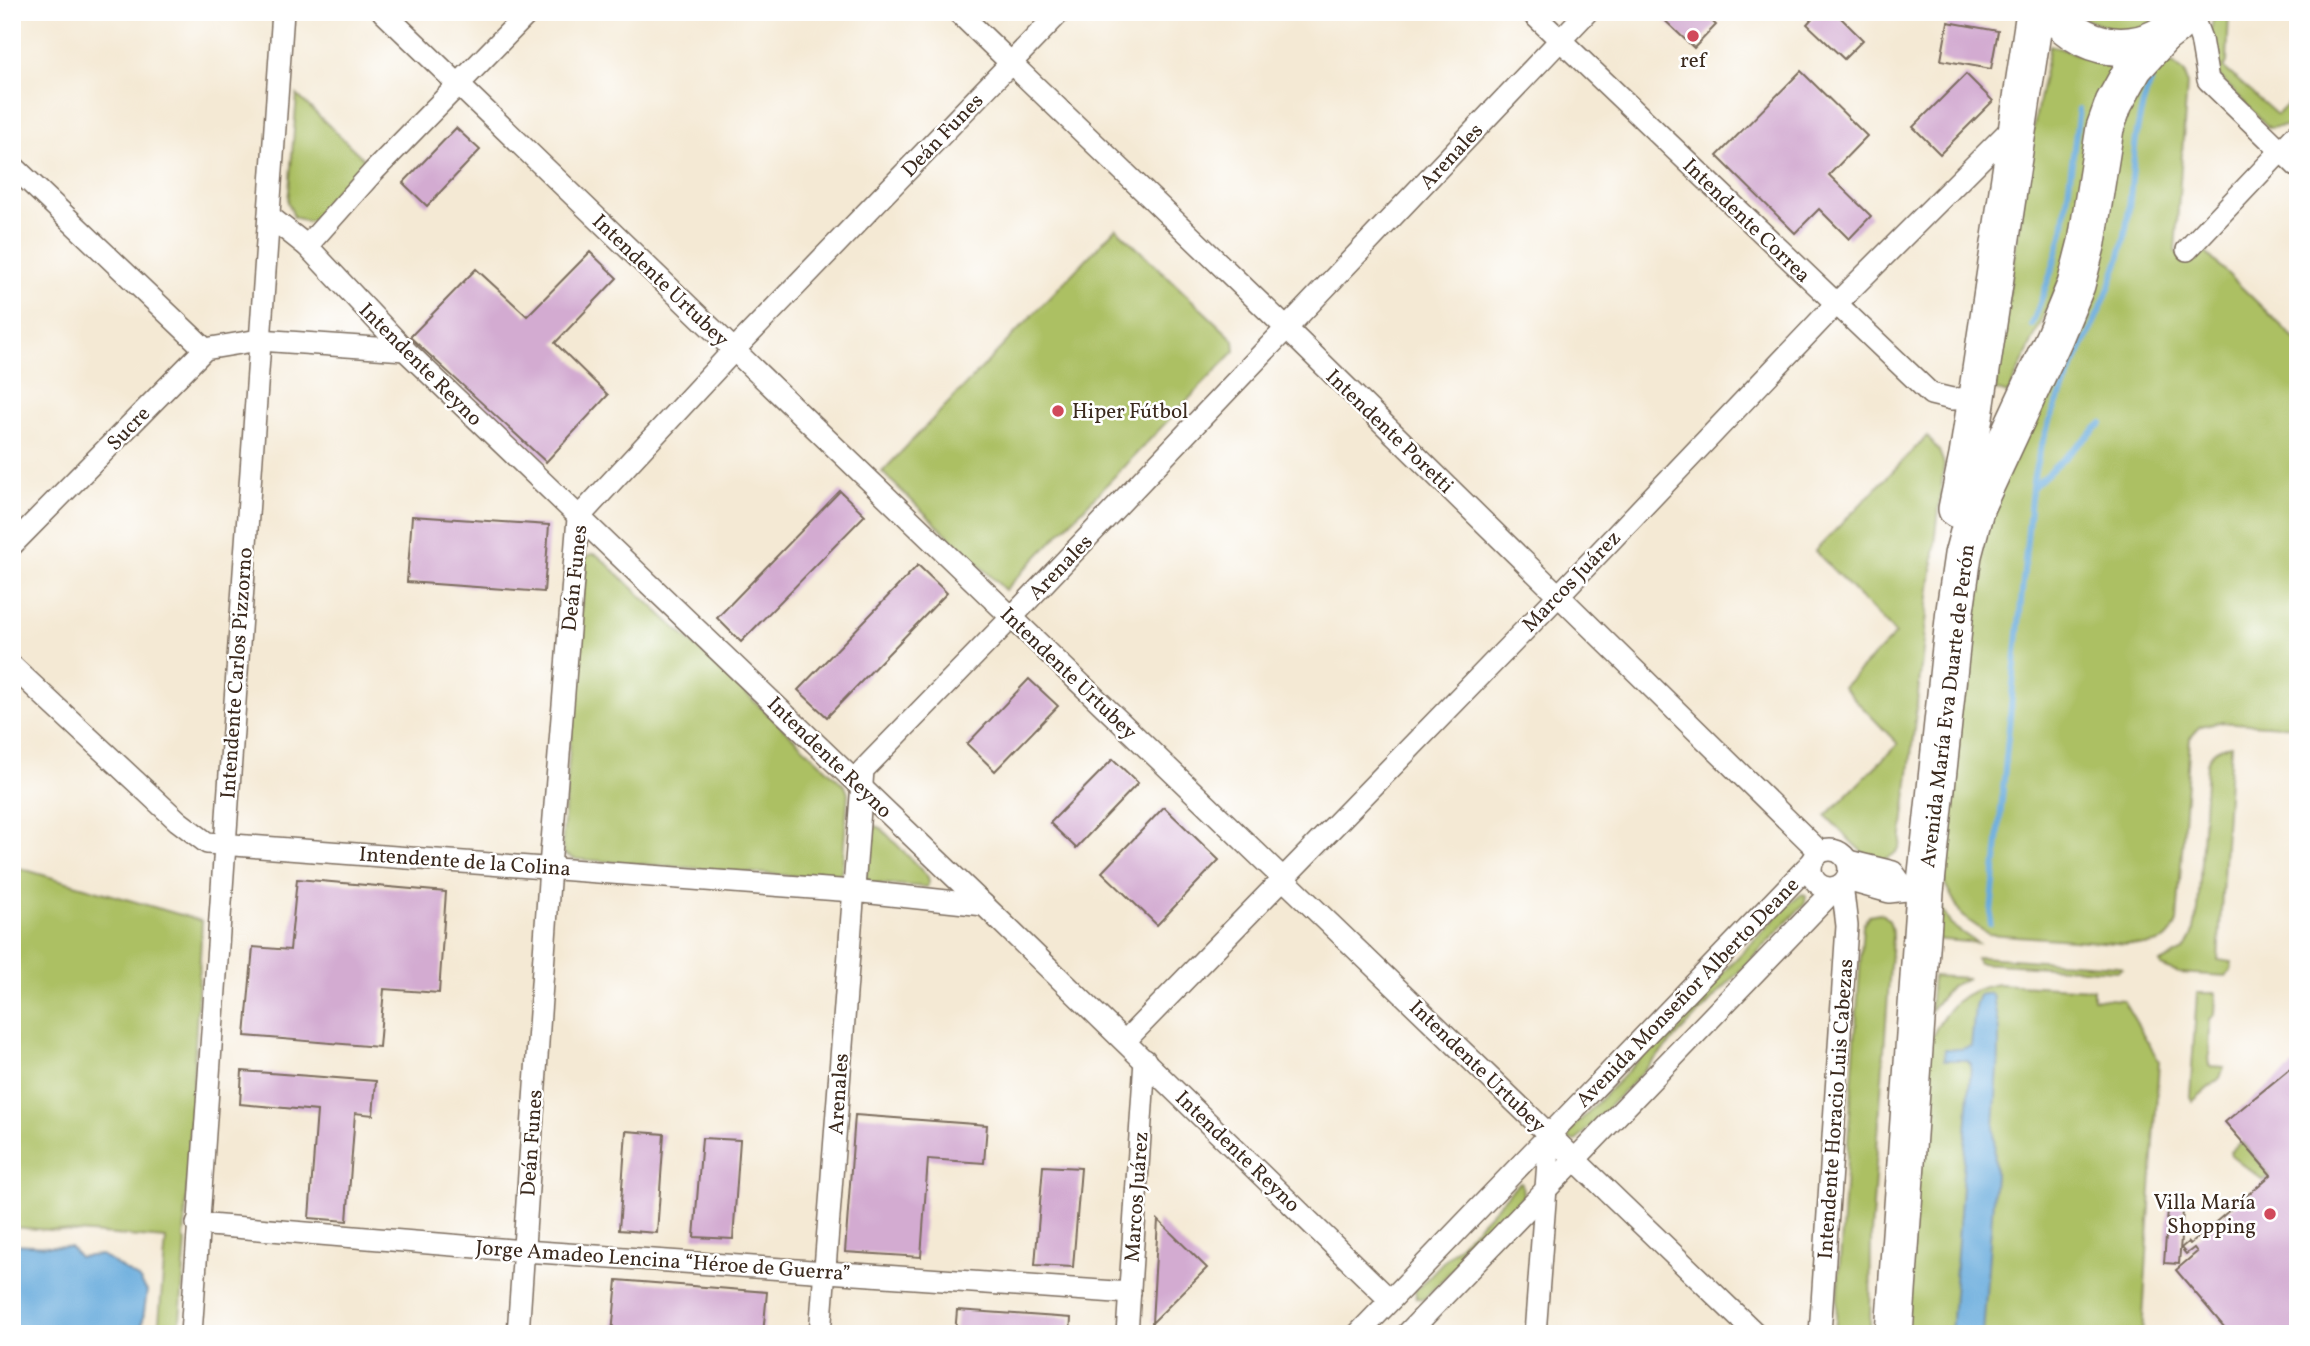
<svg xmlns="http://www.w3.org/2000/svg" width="2310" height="1346" viewBox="0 0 2310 1346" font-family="Vollkorn,serif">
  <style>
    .green { fill: #acc064; stroke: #747541; stroke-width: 2 }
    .water { fill: #67abdc; stroke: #516a7d; stroke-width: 2 }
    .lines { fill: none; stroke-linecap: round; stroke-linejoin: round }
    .stream { stroke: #67abdc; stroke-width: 6 }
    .building { fill: #d3abd1 }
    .street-casing { stroke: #7c6d5e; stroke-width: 24 }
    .highway-casing { stroke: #7c6d5e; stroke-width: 40 }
    .street { stroke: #fff; stroke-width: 21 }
    .highway { stroke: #fff; stroke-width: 37 }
    .poi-dot { fill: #d1495b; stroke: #fff; stroke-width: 2.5 }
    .labels { text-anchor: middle; stroke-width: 5; stroke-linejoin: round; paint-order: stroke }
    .poi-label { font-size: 21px; fill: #3b2a1e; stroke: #fff }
    .street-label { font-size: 21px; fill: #3b2a1e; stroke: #fff }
  </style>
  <rect width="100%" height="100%" fill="#fff"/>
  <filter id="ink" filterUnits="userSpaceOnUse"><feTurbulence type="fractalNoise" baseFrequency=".0143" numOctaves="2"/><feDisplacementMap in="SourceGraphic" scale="14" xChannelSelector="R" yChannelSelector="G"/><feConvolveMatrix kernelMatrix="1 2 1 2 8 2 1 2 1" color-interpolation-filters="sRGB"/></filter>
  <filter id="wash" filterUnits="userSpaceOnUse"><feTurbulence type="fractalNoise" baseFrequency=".00686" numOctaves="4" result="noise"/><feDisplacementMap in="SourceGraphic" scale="28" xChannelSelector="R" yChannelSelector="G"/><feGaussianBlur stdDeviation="1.57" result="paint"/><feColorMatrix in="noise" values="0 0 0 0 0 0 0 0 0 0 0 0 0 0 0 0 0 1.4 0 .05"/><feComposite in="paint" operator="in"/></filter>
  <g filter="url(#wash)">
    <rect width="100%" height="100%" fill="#f4e9d4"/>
    <!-- green -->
    <g class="green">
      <polygon points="2066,12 2178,12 2136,38"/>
      <path d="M2215 12H2229L2227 62 2224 68 2277 115 2298 94V114L2286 126 2269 128 2218 75C2207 56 2209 32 2215 12Z"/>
      <polygon points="2050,45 2076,54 2121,64 2076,246 2008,394 1995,390 2030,145"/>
      <path d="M2173 63 2185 73 2187 84 2175 251 2186 261 2200 247 2298 342V727L2218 722 2201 726 2190 738 2177 922C2170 939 2162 945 2143 945L1988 934 1962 916 1944 882 1967 587 2126 107 2155 66Z"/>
      <polygon points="297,95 367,162 316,218 308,222 294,217 288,202"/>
      <polygon points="1116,228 1234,340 1235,351 1005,590 882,472"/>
      <path d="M1927 436 1939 451 1944 464 1901 844C1896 857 1881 864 1868 856 1856 849 1838 827 1826 816L1898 744 1843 687 1896 634 1815 551Z"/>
      <polygon points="592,554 597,555 603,560 845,786 848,793 842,869 839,876 832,879 575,859 564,854 562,845 585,558"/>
      <path d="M2231 745 2218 960 2232 962 2231 971 2226 976 2178 973 2161 966 2160 963 2183 951 2189 943 2193 934 2198 910 2207 763C2211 751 2218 747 2231 745Z"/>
      <polygon points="875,826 881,828 928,877 929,882 927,887 870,883 866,880 869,832 871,827"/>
      <polygon points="12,866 202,921 184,1240 186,1241 179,1334 158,1334 166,1239 12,1227"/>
      <polygon points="1802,894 1806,895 1805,903 1576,1141 1569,1140 1568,1133 1788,905"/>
      <polygon points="1941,908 1951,925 1977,943 1934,939"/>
      <path d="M1879 913C1891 917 1892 927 1892 938L1871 1234 1870 1334H1835L1863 924 1869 915Z"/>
      <polygon points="1979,957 2118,966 2122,968 2117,971 1979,963 1976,958"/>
      <polygon points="1933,976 1968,978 1951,986 1930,1011"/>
      <path d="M1998 984 2093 989V998L2123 1000 2159 1061 2142 1334H1901L1930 1040C1946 1008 1961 990 1998 984Z"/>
      <polygon points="2197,993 2216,993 2215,1015 2210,1019 2209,1066 2224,1067 2220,1078 2193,1101 2190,1097"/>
      <polygon points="2242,1142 2271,1175 2264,1181 2231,1155 2230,1151"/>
      <polygon points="1520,1182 1522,1183 1523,1196 1424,1299 1417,1298 1415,1291"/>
    </g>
    <!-- water -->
    <g class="water">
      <polygon points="1990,993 1993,996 1999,1031 1999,1055 1994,1125 1995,1174 1983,1334 1951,1334 1971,1064 1967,1060 1944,1060 1945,1049 1961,1049 1971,1046 1975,1007 1979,995"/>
      <polygon points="12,1244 70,1247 79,1257 101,1255 139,1279 147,1291 141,1334 12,1334"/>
    </g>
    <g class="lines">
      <!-- stream -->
      <g class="stream">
        <polyline points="2032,325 2053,267 2063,231 2079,109"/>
        <polyline points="2032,488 2102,423"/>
        <path d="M1990 924 2032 488C2034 476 2036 463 2040 451 2060 381 2103 319 2122 249 2136 194 2128 134 2151 82"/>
      </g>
    </g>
    <g id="blocks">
      <!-- building -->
      <g class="building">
        <polygon points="1656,12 1702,12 1716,25 1694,48"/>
        <polygon points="1818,12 1835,12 1863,40 1844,59 1807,24"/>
        <polygon points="1948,22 1998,31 1991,69 1941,60"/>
        <polygon points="1801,71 1867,136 1829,175 1871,216 1849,239 1819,209 1795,233 1717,156"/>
        <polygon points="1966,74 1993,101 1940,154 1913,127"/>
        <polygon points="456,128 480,150 427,206 403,183"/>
        <polygon points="590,252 617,278 555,343 608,395 546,462 410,337 476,269 527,316"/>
        <polygon points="840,491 865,515 741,642 717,618"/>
        <polygon points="412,516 549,525 544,592 407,582"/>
        <polygon points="918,565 947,593 827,717 798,690"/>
        <polygon points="1029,679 1058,706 995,771 967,744"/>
        <polygon points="1113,759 1138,783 1076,848 1050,823"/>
        <polygon points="1164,807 1219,860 1157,925 1102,872"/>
        <polygon points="297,879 446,892 439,993 384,989 379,1047 245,1036 253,947 290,950"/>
        <polygon points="2298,1062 2298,1334 2230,1334 2176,1270 2197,1252 2194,1248 2186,1254 2181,1248 2188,1242 2190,1244 2271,1175 2225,1122"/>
        <polygon points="242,1071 376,1081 373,1115 355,1113 347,1221 309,1218 317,1111 240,1104"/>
        <polygon points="855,1115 987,1125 984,1163 928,1159 921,1257 845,1252"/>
        <polygon points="626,1131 664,1134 657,1233 619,1230"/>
        <polygon points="702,1138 740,1140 733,1239 694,1237"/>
        <polygon points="1043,1166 1081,1168 1073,1267 1035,1265"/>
        <polygon points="2169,1196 2184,1197 2179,1264 2164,1263"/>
        <polygon points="1158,1220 1207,1268 1152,1323"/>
        <polygon points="617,1280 767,1292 763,1334 612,1334"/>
        <polygon points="957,1310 1071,1318 1070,1334 955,1334"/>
      </g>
    </g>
  </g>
  <g filter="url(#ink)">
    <use href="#blocks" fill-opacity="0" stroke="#7c6d5e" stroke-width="2"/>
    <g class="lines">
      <defs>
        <g id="street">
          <polyline points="383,12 1756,1334"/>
          <polyline points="958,12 1287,329 1820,852"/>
          <polyline points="1531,12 1931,394 1952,399 1977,398"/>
          <polyline points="2191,12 2201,39 2208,80 2298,167"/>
          <polyline points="12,165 205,349"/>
          <polyline points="269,216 307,246 405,350 984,905 1390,1300"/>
          <polyline points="307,246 374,171 529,12"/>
          <polyline points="2187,250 2298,133"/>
          <polyline points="12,545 205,349 259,340 405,350"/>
          <polyline points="12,666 178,821 207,843 853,891 984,905"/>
          <circle cx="1830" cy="869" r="19"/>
          <polyline points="1848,861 1893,872 1906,890"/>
          <polyline points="1846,880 1889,892 1906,890"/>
          <polyline points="1125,1041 1558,596 1836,304 2016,124"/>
          <polyline points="197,1224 524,1251 1130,1293"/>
          <polyline points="191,1334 283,12"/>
          <polyline points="518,1334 550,867 578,518 734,350 1060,12"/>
          <polyline points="820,1334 863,770 1012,617 1587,12"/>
          <polyline points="1127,1334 1145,1060"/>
          <polyline points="1358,1334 1811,863"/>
          <polyline points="1407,1334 1837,887"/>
          <polyline points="1535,1334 1550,1135"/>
          <polyline points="1820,1334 1847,926 1842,884"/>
        </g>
        <g id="highway">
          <path d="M2053 12C2087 57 2154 59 2187 12"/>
          <polyline points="1957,509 1968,456 2035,12"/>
          <polyline points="1894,1334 1925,892 1955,610 1963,555 1976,506 2054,338 2076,285 2087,242 2105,128 2114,103 2134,67 2162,36"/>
        </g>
      </defs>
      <!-- street casing -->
      <use href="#street" class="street-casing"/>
      <!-- highway casing -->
      <use href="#highway" class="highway-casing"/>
      <!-- street -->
      <use href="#street" class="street"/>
      <!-- highway -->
      <use href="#highway" class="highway"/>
    </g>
  </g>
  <!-- markers -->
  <g class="poi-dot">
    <circle cx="1693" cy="36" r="7"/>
    <circle cx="1058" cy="411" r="7"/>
    <circle cx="2270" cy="1214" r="7"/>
  </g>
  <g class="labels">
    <!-- poi labels -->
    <g class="poi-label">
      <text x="1693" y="67">ref</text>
      <text x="1072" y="418" text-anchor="start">Hiper Fútbol</text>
      <text x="2256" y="1209" text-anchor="end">Villa María<tspan x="2256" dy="24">Shopping</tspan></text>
    </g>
    <!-- street labels -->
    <g class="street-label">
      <text transform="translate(942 135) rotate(-46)" y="7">Deán Funes</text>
      <text transform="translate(1451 156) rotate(-47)" y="7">Arenales</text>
      <text transform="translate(1747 220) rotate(44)" y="7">Intendente Correa</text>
      <text transform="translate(661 280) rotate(44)" y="7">Intendente Urtubey</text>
      <text transform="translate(421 364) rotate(45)" y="7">Intendente Reyno</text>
      <text transform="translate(128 428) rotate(-46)" y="7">Sucre</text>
      <text transform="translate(1390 431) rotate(44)" y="7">Intendente Poretti</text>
      <text transform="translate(1060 567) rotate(-46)" y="7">Arenales</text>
      <text transform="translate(574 578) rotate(-84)" y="7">Deán Funes</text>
      <text transform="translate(1571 581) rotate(-46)" y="7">Marcos Juárez</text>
      <text transform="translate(236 673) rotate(-86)" y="7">Intendente Carlos Pizzorno</text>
      <text transform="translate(1069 673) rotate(44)" y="7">Intendente Urtubey</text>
      <text transform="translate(1947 706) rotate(-83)" y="7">Avenida María Eva Duarte de Perón</text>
      <text transform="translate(830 757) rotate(44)" y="7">Intendente Reyno</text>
      <text transform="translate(465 861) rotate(4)" y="7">Intendente de la Colina</text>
      <text transform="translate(1687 992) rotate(-46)" y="7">Avenida Monseñor Alberto Deane</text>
      <text transform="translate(1478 1066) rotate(44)" y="7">Intendente Urtubey</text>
      <text transform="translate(838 1094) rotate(-86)" y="7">Arenales</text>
      <text transform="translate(1835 1109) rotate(-86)" y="7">Intendente Horacio Luis Cabezas</text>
      <text transform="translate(531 1143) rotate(-86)" y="7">Deán Funes</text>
      <text transform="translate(1238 1151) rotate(44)" y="7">Intendente Reyno</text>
      <text transform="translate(1136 1197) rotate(-86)" y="7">Marcos Juárez</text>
      <text transform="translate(663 1260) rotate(4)" y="7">Jorge Amadeo Lencina “Héroe de Guerra”</text>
    </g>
  </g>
  <!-- margin -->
  <rect width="2310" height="1346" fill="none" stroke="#fff" stroke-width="42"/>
</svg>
